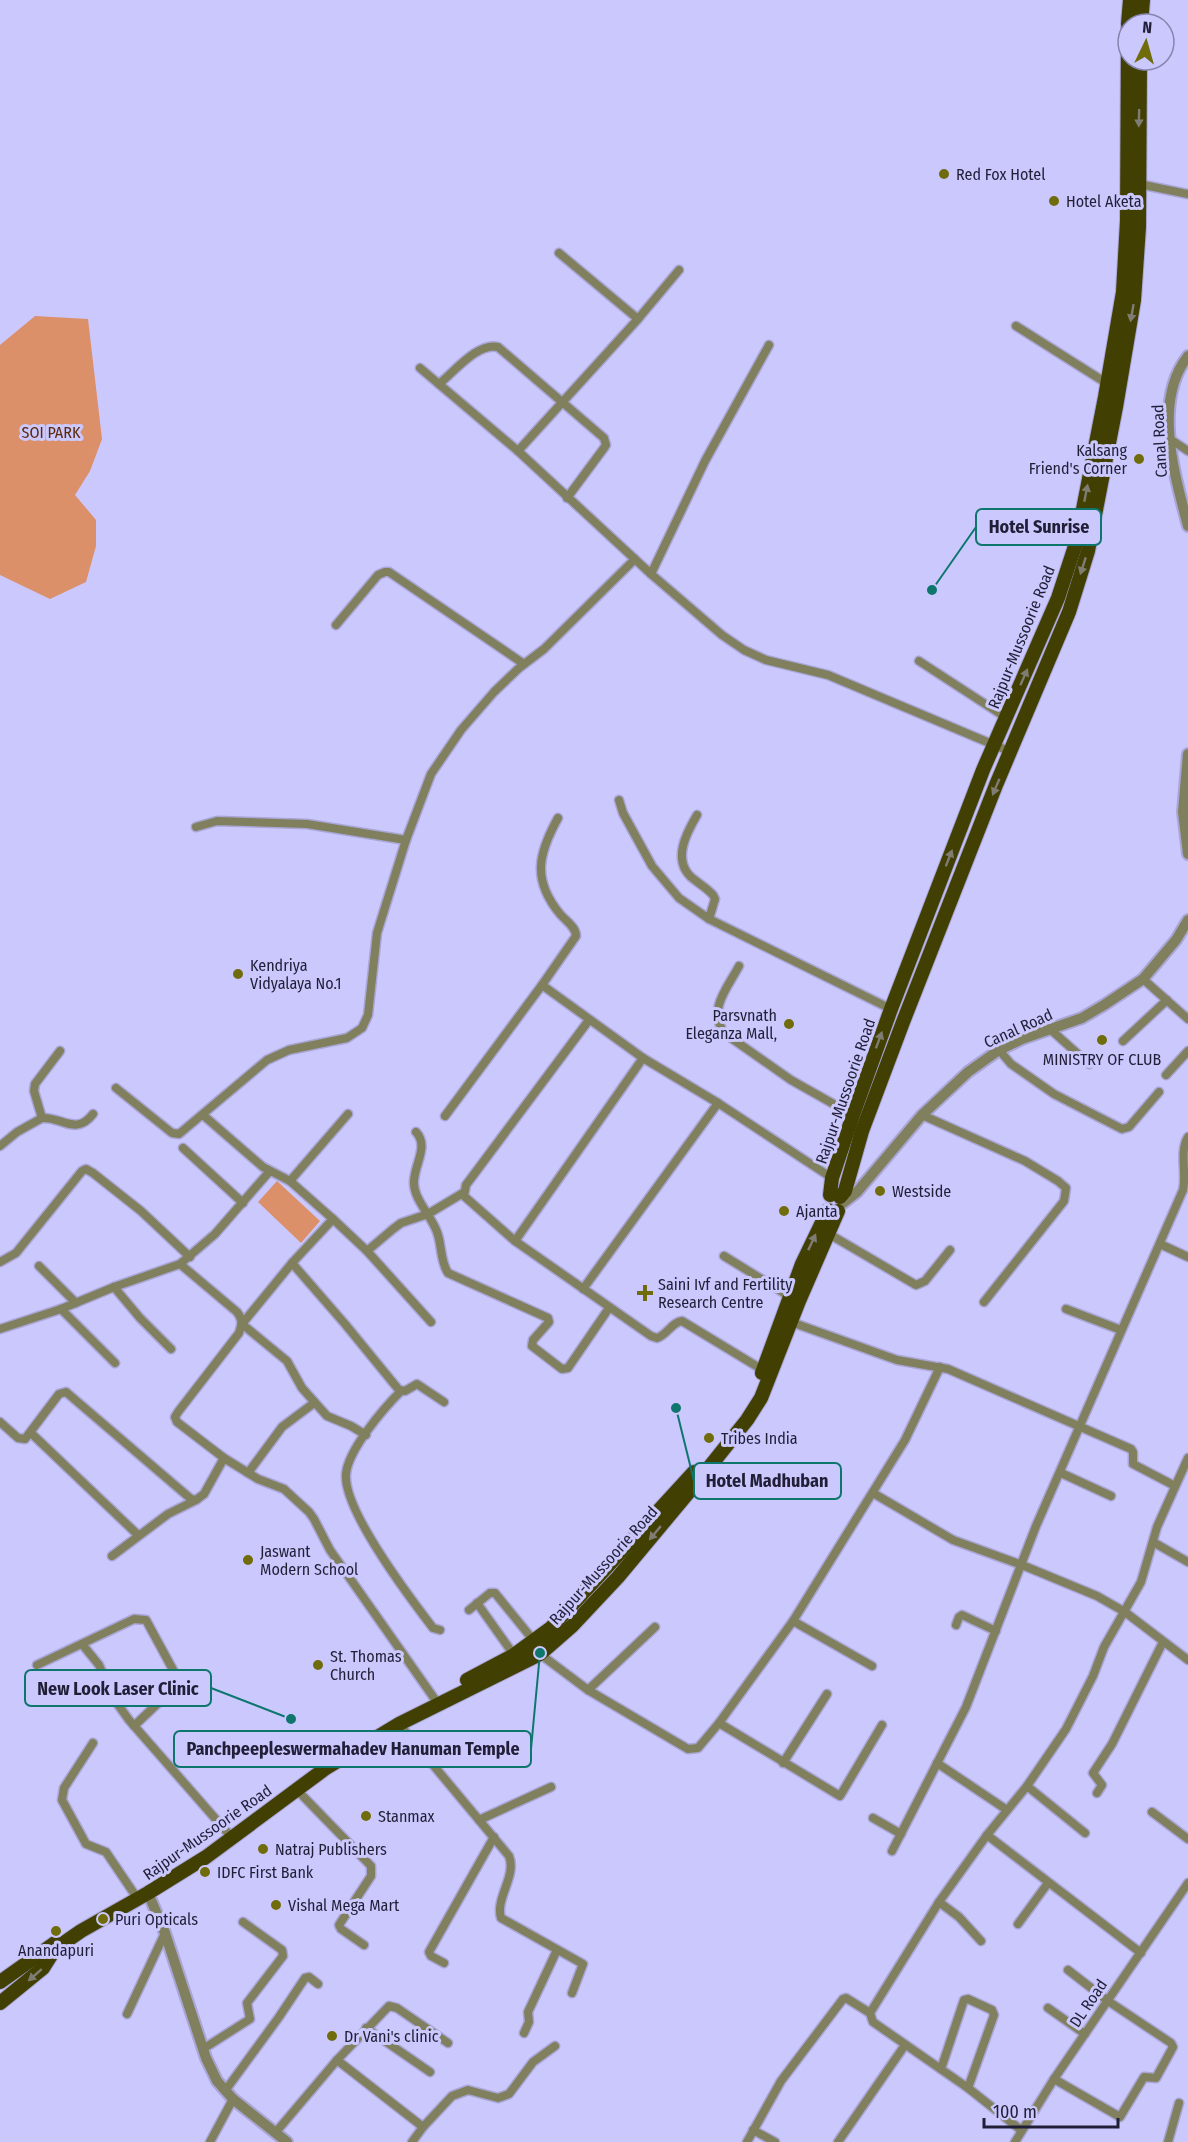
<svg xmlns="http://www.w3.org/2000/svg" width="1188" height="2142" viewBox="0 0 1188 2142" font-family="'Fira Sans Condensed',sans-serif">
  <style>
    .green { fill: #db906a }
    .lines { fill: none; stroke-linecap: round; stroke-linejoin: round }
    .minor-casing { stroke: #a9a6d6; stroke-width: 11 }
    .tertiary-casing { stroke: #a9a6d6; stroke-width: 14 }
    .primary-casing { stroke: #a9a6d6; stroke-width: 16 }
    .minor { stroke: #81805e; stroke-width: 8 }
    .tertiary { stroke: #81805e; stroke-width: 10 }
    .primary { stroke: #413f02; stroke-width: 14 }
    .oneway { fill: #7f7d73 }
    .poi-dot { fill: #706c0b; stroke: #cbc8fd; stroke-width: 2 }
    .labels { text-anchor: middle; stroke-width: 6; stroke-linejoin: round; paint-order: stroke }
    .poi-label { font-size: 16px; fill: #211f38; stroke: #cbc8fd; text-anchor: start }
    .park-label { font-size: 16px; fill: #5c290a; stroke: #cbc8fd }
    .street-label { font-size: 16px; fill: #211f38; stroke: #cbc8fd }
    .leader { fill: none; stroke: #0f766e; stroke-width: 2 }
    .callout-dot { fill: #0f766e; stroke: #cbc8fd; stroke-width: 2 }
    .callout { fill: #cbc8fd; stroke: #0f766e; stroke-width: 2 }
    .callout-label { font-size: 18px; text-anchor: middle; font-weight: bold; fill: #211f38 }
  </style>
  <rect width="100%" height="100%" fill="#cbc8fd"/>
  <!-- green -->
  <g class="green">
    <polygon points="35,316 88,319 102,439 90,471 75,495 96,520 96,546 86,582 50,599 0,575 0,345"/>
    <polygon points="277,1181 320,1221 301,1243 258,1202"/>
  </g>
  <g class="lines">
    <defs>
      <g id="minor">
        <polyline points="1139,184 1188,194"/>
        <polyline points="559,253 638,319"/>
        <polyline points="1016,326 1111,386"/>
        <polyline points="420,368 518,451 651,574 722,635 744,650 766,660 828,675 1011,752"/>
        <path d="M439 384C454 372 478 342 498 347L604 438 606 445 604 448 567 498"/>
        <polyline points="1170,439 1188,451"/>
        <polyline points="518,451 638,319 679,270"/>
        <polyline points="651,574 705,461 769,345"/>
        <polyline points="336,625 378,575 385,572 389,572 524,664"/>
        <polyline points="919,661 1002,715 1007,716"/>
        <polyline points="619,800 623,813 652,866 679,898 709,919 891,1009"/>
        <path d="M697 815C687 832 672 859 691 877 698 883 707 888 713 895L715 899 709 919"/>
        <polyline points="196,827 217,821 307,824 406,840"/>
        <path d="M739 966C727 989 708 1008 724 1033L791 1080 853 1115"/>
        <polyline points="1143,979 1188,1019"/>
        <polyline points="542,985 643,1058 718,1103 832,1178"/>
        <path d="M589 1020 466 1185 464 1196 515 1241 651 1336 657 1338C667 1335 672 1322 682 1321L763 1370"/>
        <polyline points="1050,1029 1089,1064"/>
        <polyline points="1123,1041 1167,1000"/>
        <polyline points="999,1050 1011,1064 1054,1094 1122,1129 1129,1127 1159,1092"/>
        <polyline points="1166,1075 1188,1051"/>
        <polyline points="116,1088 172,1133 179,1134 267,1060 289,1050 347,1038 362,1028 368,1015 377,933 406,840 431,774 461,730 494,692 519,668 544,649 635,559"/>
        <polyline points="203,1115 263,1167 290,1181 333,1219 367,1251 431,1322"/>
        <polyline points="922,1115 1025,1161 1058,1181 1066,1188 1064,1201 984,1302"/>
        <path d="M445 1116 542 985 576 936C576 927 566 921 560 914 532 880 538 854 558 818"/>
        <polyline points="42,1118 34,1091 35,1084 60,1051"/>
        <path d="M416 1132C429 1146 415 1163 414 1181 413 1199 431 1215 437 1232 442 1245 440 1261 448 1273L548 1318 549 1322 533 1340 532 1346 562 1369 568 1368 609 1308"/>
        <path d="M0 1146 17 1132 42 1118C63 1117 76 1136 93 1114"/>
        <polyline points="183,1148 243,1203"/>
        <polyline points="290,1181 348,1114"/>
        <polyline points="333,1219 292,1263 242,1324 287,1361 302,1388 327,1416 351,1426 366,1435"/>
        <polyline points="829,1234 916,1285 925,1281 950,1250"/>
        <polyline points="515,1241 643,1058"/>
        <polyline points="1160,1244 1188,1257"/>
        <polyline points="367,1251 393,1229 401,1223 428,1214 463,1193"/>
        <polyline points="724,1256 789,1296"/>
        <polyline points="0,1262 16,1253 82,1171 86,1169 93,1173 141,1211 190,1257"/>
        <polyline points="292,1263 345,1324 399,1390 405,1391 417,1384 444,1402"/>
        <path d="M180 1264 237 1312C243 1320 242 1324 239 1333L178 1412 175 1417 177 1422 224 1458 258 1479 284 1489 309 1512 314 1519 330 1550 434 1698"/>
        <polyline points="39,1266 76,1303"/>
        <polyline points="114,1287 140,1318 171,1349"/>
        <polyline points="583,1289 718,1103"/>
        <polyline points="61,1309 115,1363"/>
        <polyline points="1066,1309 1121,1330"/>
        <polyline points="791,1322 897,1360 948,1369 1131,1449 1133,1452 1133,1464 1175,1486"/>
        <polyline points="0,1329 61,1309 114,1287 180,1264 215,1234 269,1172"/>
        <path d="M401 1391C383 1409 348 1450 346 1474 343 1510 410 1598 433 1628L440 1630"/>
        <polyline points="0,1422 18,1438 25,1439 59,1394 66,1392 191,1499 196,1500 204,1494 224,1458"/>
        <polyline points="31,1433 138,1535"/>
        <polyline points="248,1473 282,1427 314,1403"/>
        <polyline points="1061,1473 1111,1496"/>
        <polyline points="873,1493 953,1540 1022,1565 1097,1596 1125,1612 1188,1660"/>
        <polyline points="1153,1542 1188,1562"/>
        <polyline points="112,1556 168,1514 196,1500"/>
        <polyline points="477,1603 514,1655"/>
        <polyline points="469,1610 490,1593 495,1593 534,1641"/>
        <polyline points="793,1621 872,1666"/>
        <polyline points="956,1625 959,1617 962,1615 996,1631"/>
        <polyline points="82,1644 99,1665 114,1699 129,1720 227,1832"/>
        <polyline points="540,1654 588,1690 688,1749 698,1748 719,1723 793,1621 905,1440 940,1367"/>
        <polyline points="37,1665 134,1619 146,1620 178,1679 174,1688 134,1726"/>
        <polyline points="588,1690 655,1627"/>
        <polyline points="719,1723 840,1796 882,1725"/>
        <path d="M399 1724 509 1856C517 1876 495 1898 501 1918L583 1964 572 1993"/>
        <polyline points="93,1743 64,1788 62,1800 86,1844 106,1852 133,1892"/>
        <polyline points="783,1763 827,1694"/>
        <polyline points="937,1763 1007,1810"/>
        <polyline points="1027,1786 1085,1833"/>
        <polyline points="296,1789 371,1866 371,1876 339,1925 341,1929 364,1945"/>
        <polyline points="1097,1793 1102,1785 1093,1773 1112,1744 1163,1642"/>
        <polyline points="1152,1812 1188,1839"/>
        <polyline points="873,1818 901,1834"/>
        <polyline points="479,1820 551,1787"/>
        <polyline points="987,1835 1141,1953"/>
        <path d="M892 1851 966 1707 1036 1526 1183 1190C1187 1173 1179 1152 1188 1137"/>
        <polyline points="939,1902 959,1917 981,1941"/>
        <polyline points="1018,1924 1048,1883"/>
        <polyline points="444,1963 431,1956 429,1952 494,1837"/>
        <polyline points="1048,2008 1085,2034"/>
        <polyline points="127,2014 165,1933"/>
        <polyline points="366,2028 430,2072"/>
        <polyline points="524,2033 529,2022 528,2012 557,1950"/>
        <polyline points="203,2049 250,2019 247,2003 283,1956 282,1950 243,1922"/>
        <polyline points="337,2060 423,2127"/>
        <polyline points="941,2069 964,2000 968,1999 992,2010 994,2015 968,2088"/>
        <polyline points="1054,2079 1120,2117 1144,2077 1156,2078 1173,2047 1171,2043 1108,2001 1068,1970"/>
        <polyline points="225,2091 279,2017 305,1978 309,1977 318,1984"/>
        <polyline points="753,2130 775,2142"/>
        <polyline points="1021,2130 968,2088 873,2022 870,2013 939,1902 987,1835 1027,1786 1066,1729 1093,1676 1104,1647 1141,1582 1157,1527 1188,1458"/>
        <polyline points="276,2132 337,2060 389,2006 397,2008 448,2043"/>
        <polyline points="210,2142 233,2099"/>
        <polyline points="412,2142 423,2127 452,2096 468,2090 498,2098 509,2094 533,2062 555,2046"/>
        <polyline points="747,2142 781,2081 843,1999 846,1998 870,2013"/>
        <polyline points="838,2142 905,2045"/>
        <polyline points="1015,2142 1054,2079 1188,1883"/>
        <polyline points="1168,2142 1179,2103"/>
      </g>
      <g id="tertiary">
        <path d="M1188 356C1152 401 1175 476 1188 526"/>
        <polyline points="1188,754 1183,812 1188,854"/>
        <polyline points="843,1203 857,1192 922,1115 968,1072 999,1050 1022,1039 1082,1018 1104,1005 1143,979 1176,940 1188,920"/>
        <polyline points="148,1893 165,1933 206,2058 217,2081 233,2099 287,2142"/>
      </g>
      <g id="primary">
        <polyline points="1128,24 1130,0"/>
        <polyline points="1141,24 1143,0"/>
        <polyline points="830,1195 832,1178 853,1115 891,1009 983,770 1058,598 1077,540 1105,397 1123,292 1127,221 1128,29"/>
        <polyline points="840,1197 845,1191 862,1131 903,1022 996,785 1069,612 1088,551 1116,407 1134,300 1139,227 1140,60"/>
        <polyline points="762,1373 802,1264 828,1210"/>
        <polyline points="467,1680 514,1655 551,1628 694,1472"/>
        <polyline points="0,1982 55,1943"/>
        <polyline points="0,2003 43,1968 55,1949 81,1931 148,1893 206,1857 326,1768 399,1724 540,1654 572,1626 618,1577 703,1475 747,1420 761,1398 799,1301 838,1211"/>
      </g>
    </defs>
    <!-- minor casing -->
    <use href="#minor" class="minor-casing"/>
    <!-- tertiary casing -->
    <use href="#tertiary" class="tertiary-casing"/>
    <!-- primary casing -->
    <use href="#primary" class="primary-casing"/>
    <!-- minor -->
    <use href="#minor" class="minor"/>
    <!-- tertiary -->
    <use href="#tertiary" class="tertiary"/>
    <!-- primary -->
    <use href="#primary" class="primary"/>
  </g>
  <!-- one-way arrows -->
  <defs><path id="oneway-solid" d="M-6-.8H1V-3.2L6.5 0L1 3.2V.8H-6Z" transform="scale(1.5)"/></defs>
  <g class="oneway">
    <use href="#oneway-solid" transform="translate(1139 118) rotate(91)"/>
    <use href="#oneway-solid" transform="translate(1132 313) rotate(100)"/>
    <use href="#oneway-solid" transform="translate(1086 493) rotate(-79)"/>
    <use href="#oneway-solid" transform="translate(1083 566) rotate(108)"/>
    <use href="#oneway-solid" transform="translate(1024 677) rotate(-66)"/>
    <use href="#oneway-solid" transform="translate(996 787) rotate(113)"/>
    <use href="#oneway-solid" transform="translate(949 858) rotate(-69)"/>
    <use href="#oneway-solid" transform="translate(879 1040) rotate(-70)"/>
    <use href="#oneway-solid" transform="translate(812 1242) rotate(-65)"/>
    <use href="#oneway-solid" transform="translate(655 1533) rotate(130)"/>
    <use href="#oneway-solid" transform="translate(35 1975) rotate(139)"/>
  </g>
  <!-- markers -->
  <g class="poi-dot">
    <circle cx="944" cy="174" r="6"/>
    <circle cx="1054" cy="201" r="6"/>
    <circle cx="1139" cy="459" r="6"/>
    <circle cx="238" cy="974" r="6"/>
    <circle cx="789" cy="1024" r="6"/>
    <circle cx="1102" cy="1040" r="6"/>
    <circle cx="880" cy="1191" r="6"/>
    <circle cx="784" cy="1211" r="6"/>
    <path d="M642 1284h6v6h6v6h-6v6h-6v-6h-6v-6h6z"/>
    <circle cx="709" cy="1438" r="6"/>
    <circle cx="248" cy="1560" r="6"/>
    <circle cx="318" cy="1665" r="6"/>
    <circle cx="366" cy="1816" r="6"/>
    <circle cx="263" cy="1849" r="6"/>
    <circle cx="205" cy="1872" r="6"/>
    <circle cx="276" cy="1905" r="6"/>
    <circle cx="103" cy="1919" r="6"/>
    <circle cx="56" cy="1931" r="6"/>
    <circle cx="332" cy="2036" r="6"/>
  </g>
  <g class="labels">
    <!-- poi labels -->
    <g class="poi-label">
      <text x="956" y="180">Red Fox Hotel</text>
      <text x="1066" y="207">Hotel Aketa</text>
      <text x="1127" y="456" text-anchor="end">Kalsang<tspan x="1127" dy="18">Friend's Corner</tspan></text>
      <text x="250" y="971">Kendriya<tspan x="250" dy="18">Vidyalaya No.1</tspan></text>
      <text x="777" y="1021" text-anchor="end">Parsvnath<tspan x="777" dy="18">Eleganza Mall,</tspan></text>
      <text x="1102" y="1065" text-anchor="middle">MINISTRY OF CLUB</text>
      <text x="892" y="1197">Westside</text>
      <text x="796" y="1217">Ajanta</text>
      <text x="658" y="1290">Saini Ivf and Fertility<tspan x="658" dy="18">Research Centre</tspan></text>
      <text x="721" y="1444">Tribes India</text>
      <text x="260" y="1557">Jaswant<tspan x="260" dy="18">Modern School</tspan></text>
      <text x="330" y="1662">St. Thomas<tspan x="330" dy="18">Church</tspan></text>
      <text x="378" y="1822">Stanmax</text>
      <text x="275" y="1855">Natraj Publishers</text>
      <text x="217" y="1878">IDFC First Bank</text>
      <text x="288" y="1911">Vishal Mega Mart</text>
      <text x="115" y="1925">Puri Opticals</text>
      <text x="56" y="1956" text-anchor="middle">Anandapuri</text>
      <text x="344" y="2042">Dr Vani's clinic</text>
    </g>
    <!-- park labels -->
    <g class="park-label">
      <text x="51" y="438">SOI PARK</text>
    </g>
    <!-- street labels -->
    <g class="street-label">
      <text transform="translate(1159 441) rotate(-93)" y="6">Canal Road</text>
      <text transform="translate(1021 637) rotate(-68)" y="6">Rajpur-Mussoorie Road</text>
      <text transform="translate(1018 1028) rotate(-24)" y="6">Canal Road</text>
      <text transform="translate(845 1091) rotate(-71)" y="6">Rajpur-Mussoorie Road</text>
      <text transform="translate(603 1565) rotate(-48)" y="6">Rajpur-Mussoorie Road</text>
      <text transform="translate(207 1832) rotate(-35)" y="6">Rajpur-Mussoorie Road</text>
      <text transform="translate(1088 2003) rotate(-56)" y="6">DL Road</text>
    </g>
  </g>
  <!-- callouts -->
  <path class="leader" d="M932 590L976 527M676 1408L694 1481M291 1719L211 1688M540 1653L531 1749"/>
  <g class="callout-dot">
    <circle cx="932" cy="590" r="6"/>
    <circle cx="676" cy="1408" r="6"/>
    <circle cx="291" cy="1719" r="6"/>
    <circle cx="540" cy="1653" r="6"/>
  </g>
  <g class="callout">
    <rect x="976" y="509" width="125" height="36" rx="6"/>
    <rect x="694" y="1463" width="147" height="36" rx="6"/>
    <rect x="25" y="1670" width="186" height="36" rx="6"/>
    <rect x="174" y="1731" width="357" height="36" rx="6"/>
  </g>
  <g class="callout-label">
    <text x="1039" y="533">Hotel Sunrise</text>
    <text x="767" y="1487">Hotel Madhuban</text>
    <text x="118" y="1695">New Look Laser Clinic</text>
    <text x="353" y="1755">Panchpeepleswermahadev Hanuman Temple</text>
  </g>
  <!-- north arrow -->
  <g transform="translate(1146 42) rotate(5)"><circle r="28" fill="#cbc8fd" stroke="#8784ae" stroke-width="1.5"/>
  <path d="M0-4.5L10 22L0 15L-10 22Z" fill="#706c0b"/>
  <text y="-9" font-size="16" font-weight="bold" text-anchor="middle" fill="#211f38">N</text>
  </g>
  <!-- scale -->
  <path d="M984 2118v9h134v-9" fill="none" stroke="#211f38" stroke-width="3"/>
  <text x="993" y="2118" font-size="18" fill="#211f38" stroke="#cbc8fd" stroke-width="4.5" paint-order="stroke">100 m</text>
</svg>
